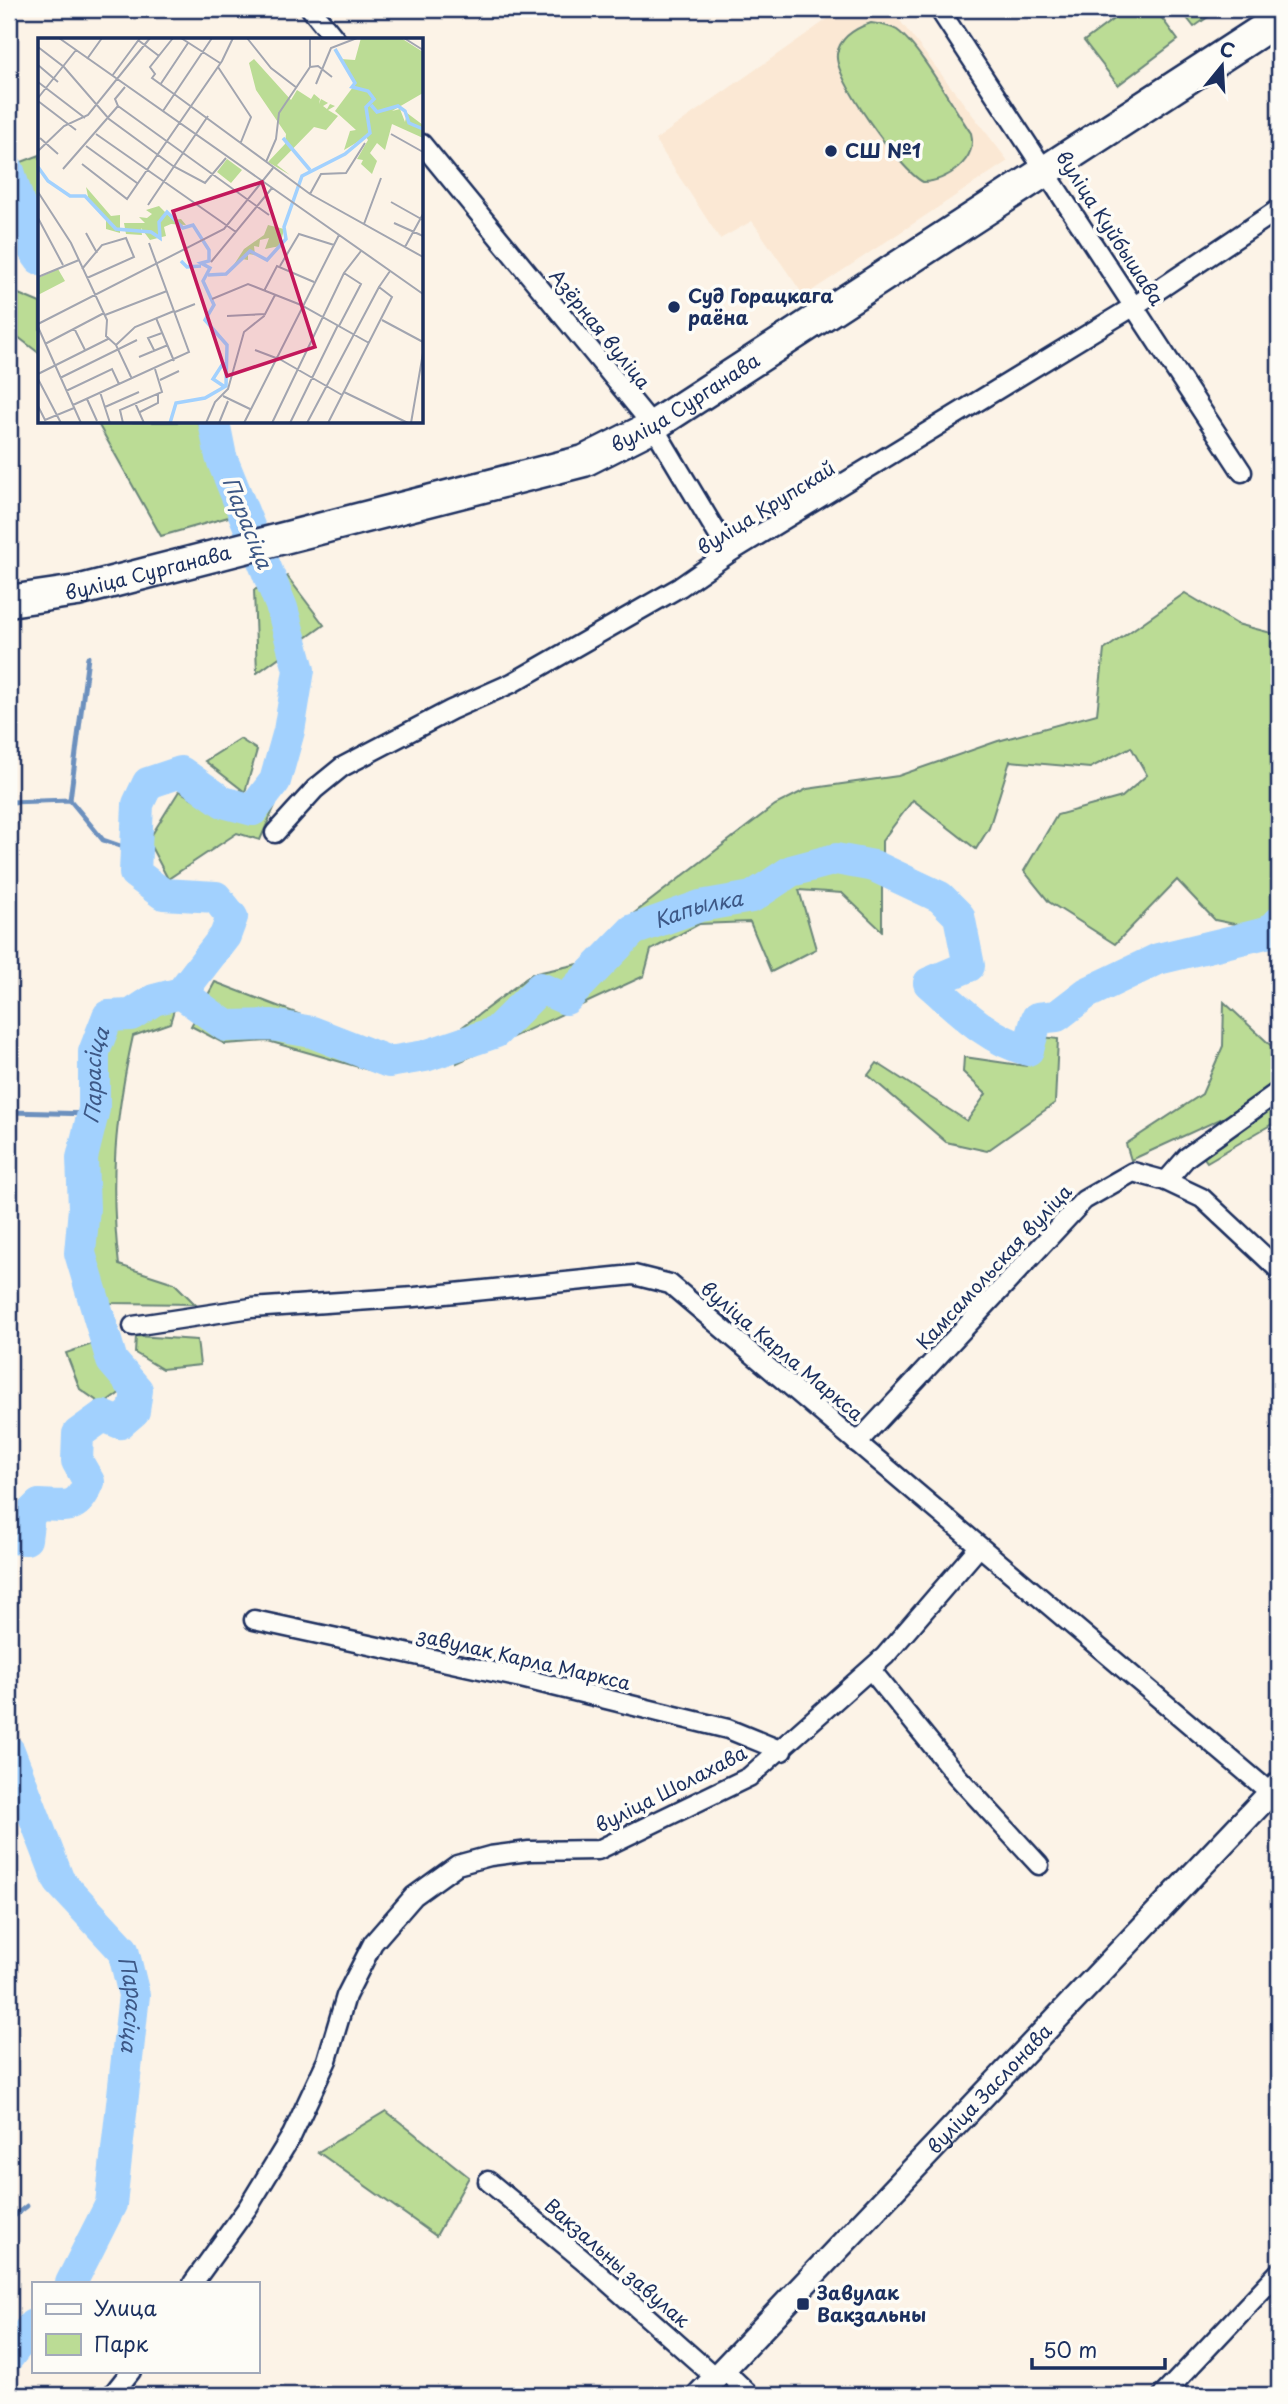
<svg xmlns="http://www.w3.org/2000/svg" width="1288" height="2404" viewBox="0 0 1288 2404" font-family="'Playpen Sans',sans-serif">
  <style>
    .built { fill: #fbe8d4 }
    .green { fill: #bbdc95; stroke: #6b867a; stroke-width: 2 }
    .lines { fill: none; stroke-linecap: round; stroke-linejoin: round }
    .stream { stroke: #6c90be; stroke-width: 5 }
    .river { stroke: #a2d1fe; stroke-width: 32 }
    .minor-casing { stroke: #1b2f5e; stroke-width: 23 }
    .tertiary-casing { stroke: #1b2f5e; stroke-width: 28 }
    .primary-casing { stroke: #1b2f5e; stroke-width: 35 }
    .minor { stroke: #fdfcf7; stroke-width: 18 }
    .tertiary { stroke: #fdfcf7; stroke-width: 23 }
    .primary { stroke: #fdfcf7; stroke-width: 30 }
    .poi-dot { fill: #1b2f5e; stroke: #fdfcf7; stroke-width: 2.5 }
    .labels { text-anchor: middle; stroke-width: 7; stroke-linejoin: round; paint-order: stroke }
    .poi-label { font-size: 19px; font-weight: bold; fill: #1b2f5e; stroke: #fdfcf7; text-anchor: start }
    .street-label { font-size: 19px; fill: #1b2f5e; stroke: #fdfcf7 }
    .water-label { font-size: 21px; font-style: italic; fill: #3d5886; stroke: #fdfcf7 }
    .inset-river { fill: none; stroke: #a2d1fe; stroke-width: 3.5 }
    .inset-road { fill: none; stroke: #a2a5b0; stroke-width: 2 }
    .view { fill: #c2185b; fill-opacity: 0.15; stroke: #c2185b; stroke-width: 3.5 }
    .inset-edge { fill: none; stroke: #1b2f5e; stroke-width: 3.5 }
  </style>
  <rect width="100%" height="100%" fill="#fcf3e7"/>
  <filter id="ink" filterUnits="userSpaceOnUse"><feTurbulence type="fractalNoise" baseFrequency=".0143" numOctaves="2"/><feDisplacementMap in="SourceGraphic" scale="14" xChannelSelector="R" yChannelSelector="G"/><feConvolveMatrix kernelMatrix="1 2 1 2 8 2 1 2 1" color-interpolation-filters="sRGB"/></filter>
  <g filter="url(#ink)">
    <!-- built -->
    <polygon class="built" points="842,9 854,15 870,9 891,9 1008,161 804,296 752,221 720,239 655,140"/>
    <!-- green -->
    <g class="green">
      <polygon points="1127,9 1155,9 1178,40 1118,85 1084,41"/>
      <polygon points="1180,9 1219,9 1194,27"/>
      <path d="M871 23C880 24 888 25 897 30 921 48 952 106 971 133 978 160 946 182 923 182 901 171 833 78 837 54 840 37 856 28 871 23Z"/>
      <polygon points="9,139 19,163 40,155 40,249 9,248"/>
      <polygon points="9,290 40,303 40,354 9,330"/>
      <polygon points="97,422 198,422 239,514 161,536"/>
      <polygon points="287,576 324,625 257,673 254,590"/>
      <polygon points="1185,593 1237,624 1279,635 1279,904 1254,928 1215,920 1177,880 1115,944 1049,902 1024,871 1057,815 1122,797 1147,775 1131,747 1090,768 1010,761 989,828 976,849 913,800 882,841 882,931 842,893 799,890 816,949 771,972 750,922 699,924 651,950 644,976 457,1063 457,1031 532,974 597,960 624,921 775,805 807,789 898,776 998,741 1097,714 1104,650"/>
      <polygon points="240,739 257,750 245,792 205,761"/>
      <polygon points="179,791 211,809 247,820 274,808 260,840 237,833 168,879 148,841"/>
      <polygon points="215,982 379,1045 369,1070 268,1041 225,1044 191,1026"/>
      <polygon points="1224,1002 1279,1053 1279,1081 1236,1112 1131,1160 1126,1144 1202,1094 1223,1046"/>
      <path d="M175 1006 170 1023 133 1036C115 1117 109 1182 119 1265L174 1283 195 1304 109 1303 89 1254 92 1166 103 1103 101 1049 113 1021 141 1020Z"/>
      <polygon points="1043,1037 1058,1039 1055,1103 987,1151 946,1142 868,1075 877,1063 967,1121 986,1094 963,1072 964,1057 1026,1066"/>
      <polygon points="1279,1101 1279,1120 1207,1162 1202,1155"/>
      <polygon points="136,1336 197,1340 200,1365 162,1369 135,1353"/>
      <polygon points="95,1343 99,1361 125,1389 103,1405 80,1389 66,1353"/>
      <polygon points="386,2111 469,2177 436,2236 318,2152"/>
    </g>
    <g class="lines">
      <!-- stream -->
      <g class="stream">
        <polyline points="70,800 88,657"/>
        <polyline points="9,802 70,800 103,840 135,851"/>
        <polyline points="9,1112 93,1114"/>
        <polyline points="9,2220 27,2206"/>
      </g>
      <!-- river -->
      <g class="river">
        <polyline points="9,171 33,249 40,259"/>
        <path id="s1" d="M181 993 226 1026 272 1025 312 1032 389 1062 425 1056 496 1032 540 988 566 999 633 930 700 906 752 897 791 871 836 859 874 866 940 897 959 916 969 966 929 983C959 1009 988 1040 1028 1050L1037 1018 1057 1016 1087 993 1158 959 1266 933 1279 922"/>
        <path id="s2" d="M9 1538 26 1539 29 1515 39 1505C68 1506 77 1511 89 1482L77 1461 78 1434 103 1416 120 1423 134 1411 137 1390 112 1361 80 1253 84 1208 82 1158 94 1109V1052L108 1016 131 1015 154 1000 181 993 225 936 232 917 216 897 163 894 135 873 138 804 148 783 181 772 223 802 253 810 275 781 289 731 299 670 282 608 221 457 214 422"/>
        <path id="s3" d="M9 1751 59 1881 123 1950 134 1995 111 2204 71 2283"/>
        <polyline points="9,2356 33,2325"/>
      </g>
      <defs>
        <g id="minor">
          <polyline points="311,9 336,40"/>
          <polyline points="939,9 1242,472"/>
          <polyline points="422,144 653,426 729,553"/>
          <polyline points="275,833 315,789 342,767 451,710 512,683 680,587 729,553 1136,305 1279,209"/>
          <polyline points="1166,1181 1187,1157 1279,1091"/>
          <polyline points="133,1326 251,1308 415,1297 634,1275 670,1284 1279,1800"/>
          <polyline points="857,1443 1084,1200 1133,1172 1166,1181 1202,1198 1279,1270"/>
          <polyline points="254,1620 521,1678 728,1729 782,1751"/>
          <polyline points="871,1670 957,1776 1039,1865"/>
          <polyline points="488,2181 582,2259 716,2378"/>
          <polyline points="193,2283 248,2207 292,2135 327,2060 346,1996 373,1943 414,1896 457,1865 490,1856 529,1851 598,1850 749,1777 885,1656 979,1547"/>
          <polyline points="724,2370 750,2395"/>
          <polyline points="112,2395 131,2371"/>
          <polyline points="1163,2395 1279,2272"/>
        </g>
        <g id="tertiary">
          <path id="s4" d="M699 2395 1279 1784"/>
        </g>
        <g id="primary">
          <path id="s5" d="M9 601 77 591 584 461 653 426 1279 19"/>
        </g>
      </defs>
      <!-- minor casing -->
      <use href="#minor" class="minor-casing"/>
      <!-- tertiary casing -->
      <use href="#tertiary" class="tertiary-casing"/>
      <!-- primary casing -->
      <use href="#primary" class="primary-casing"/>
      <!-- minor -->
      <use href="#minor" class="minor"/>
      <!-- tertiary -->
      <use href="#tertiary" class="tertiary"/>
      <!-- primary -->
      <use href="#primary" class="primary"/>
    </g>
  </g>
  <!-- markers -->
  <g class="poi-dot">
    <circle cx="831" cy="151" r="7"/>
    <circle cx="674" cy="307" r="7"/>
    <rect x="796" y="2297" width="14" height="14" rx="3.5"/>
  </g>
  <g class="labels">
    <!-- poi labels -->
    <g class="poi-label">
      <text x="845" y="158">СШ №1</text>
      <text x="688" y="303">Суд Горацкага<tspan x="688" dy="22">раёна</tspan></text>
      <text x="817" y="2300">Завулак<tspan x="817" dy="22">Вакзальны</tspan></text>
    </g>
    <!-- street labels -->
    <g class="street-label">
      <text transform="translate(1110 228) rotate(57)" y="7">вуліца Куйбышава</text>
      <text transform="translate(600 329) rotate(51)" y="7">Азёрная вуліца</text>
      <text dy="7" stroke="none"><textPath href="#s5" startOffset="709">вуліца Сурганава</textPath></text>
      <text transform="translate(766 508) rotate(-32)" y="7">вуліца Крупскай</text>
      <text dy="7" stroke="none"><textPath href="#s5" startOffset="142">вуліца Сурганава</textPath></text>
      <text transform="translate(994 1267) rotate(-47)" y="7">Камсамольская вуліца</text>
      <text transform="translate(782 1351) rotate(40)" y="7">вуліца Карла Маркса</text>
      <text transform="translate(524 1659) rotate(13)" y="7">завулак Карла Маркса</text>
      <text transform="translate(671 1789) rotate(-27)" y="7">вуліца Шолахава</text>
      <text dy="7" stroke="none"><textPath href="#s4" startOffset="422">вуліца Заслонава</textPath></text>
      <text transform="translate(617 2263) rotate(41)" y="7">Вакзальны завулак</text>
    </g>
    <!-- water labels -->
    <g class="water-label">
      <text transform="translate(247 523) rotate(68)" y="7">Парасіца</text>
      <text dy="7" stroke="none"><textPath href="#s1" startOffset="592">Капылка</textPath></text>
      <text dy="7" stroke="none"><textPath href="#s2" startOffset="588">Парасіца</textPath></text>
      <text dy="7" stroke="none"><textPath href="#s3" startOffset="289">Парасіца</textPath></text>
    </g>
  </g>
  <!-- overview -->
  <g transform="translate(38 38)">
    <rect width="385" height="385" fill="#fcf3e7"/>
    <path d="M363 0 385 14V55L354 73 362 71 367 84 369 75 385 87V100L354 86 347 112 339 105 332 115 339 123 334 136 323 126 325 122 319 121 330 102 328 99 306 112 312 93 318 92 297 73 318 45 302 21 317 22 323 0ZM216 21 253 62 259 52 273 61 276 56 282 61 281 66 283 61 290 65 285 68 289 71 292 66 297 68 290 72 300 78 288 92 276 89 239 127 252 137 230 124 247 106 248 96 218 52 211 25ZM189 121 204 132 193 145 179 134ZM48 149 73 178 82 177V195L68 191V182L73 184 51 163ZM121 168 135 182 143 181 148 187 133 186 126 189 128 198 112 202 103 190 104 197 88 196 86 185H107L101 179 109 180 114 176 108 172ZM230 187 246 191 242 208 227 211 231 200 222 202 221 209 216 208 217 217 210 216V222L204 221 190 236 206 211 226 197ZM20 231 27 243 0 257V240Z" fill="#bbdc95"/>
    <path class="inset-river" d="M333 67 339 74 360 68 367 73 371 85 385 91M245 100 272 132M0 129 10 143 32 158H47L78 191 113 194 122 200 121 184 129 174 145 190 155 187 171 212V223L163 225 172 230 165 243 176 267 167 282 189 307 188 348 167 360 138 365 132 385M143 223 149 229 163 228M170 237 188 236 212 213 229 222 248 201 246 189 264 138 307 116 332 95 328 69 336 61 330 53 314 49 317 45 297 11M186 324 175 341 187 349"/>
    <path class="inset-road" d="M21 0 385 256M135 0 112 29 117 36 114 40 136 56M143 0 182 25M209 0 233 30 259 50M366 0 385 12M100 2 121 18M0 9 26 29 71 81 135 128 167 145 188 120M49 21 64 0M0 27 20 44M180 29 213 79 203 104M272 29 280 28 294 39M74 38 102 0M0 44 47 80M278 46 293 10 319 0M122 47 150 5M136 56 272 156 385 219M0 60 38 12M0 63 38 92M80 68 231 177M125 73 174 0M58 96 198 194M353 96 385 114M2 100 20 116M48 108 99 145M0 113 26 88 50 77 112 0M228 124 238 101 241 75 272 29V0M44 126 89 161 184 23 195 0M25 131 80 68 77 61 87 49M0 154 33 205 69 282 68 298 78 307 94 341M272 156 283 136 308 135 327 105M353 164 385 182M110 167 170 78M0 180 25 227M356 185 385 198M326 186 343 140M48 195 59 215M367 209 385 176M173 224 234 150M242 228 261 196 296 207M44 231 64 207 88 200 96 219 49 240M0 239 41 222M226 253 239 228 276 244M174 261 210 246 263 267 331 305M137 274 157 266M67 277 129 253M189 278 228 276M118 280 136 323M344 282 385 304M0 286 186 191 235 130M301 288 323 246 306 235M0 289 43 385M36 290 47 312M7 306 66 275M78 307 97 289 136 273M116 312 110 300 124 295M217 312 238 320M101 319 130 307M238 319 304 357M0 336 70 301M22 340 99 302M0 341 23 385M122 342 141 333M28 353 74 331 81 346M62 354 72 385M306 354 370 385M185 358 212 371M49 361 59 383M97 365 106 385M35 367 151 314 111 205M0 368 7 382 36 370M67 369 101 354M102 374 120 365V356M85 385 82 372 124 354 117 331M168 385 177 364 190 351 206 294 226 278 237 257M181 385 190 363M206 385 301 197M234 385 306 235 323 213M252 385 300 287M269 385 341 249M290 385 354 259 341 249 352 233M373 385 385 315"/>
    <path class="view" d="M224 144 277 309 189 338 135 173Z"/>
    <rect width="385" height="385" class="inset-edge"/>
  </g>
  <!-- margin -->
  <rect width="1288" height="2404" fill="none" stroke="#fdfcf7" stroke-width="35"/>
  <rect x="18" y="18" width="1253" height="2369" fill="none" stroke="#1b2f5e" stroke-width="2.5" filter="url(#ink)"/>
  <!-- legend -->
  <rect x="32" y="2282" width="228" height="91" fill="#fdfcf7" stroke="#a3aaba" stroke-width="2"/>
  <rect x="46" y="2304" width="35" height="10" fill="#fdfcf7" stroke="#a3aaba" stroke-width="2"/>
  <text x="94" y="2316" font-size="21" fill="#1b2f5e">Улица</text>
  <rect x="46" y="2334" width="35" height="21" fill="#bbdc95" stroke="#a3aaba" stroke-width="2"/>
  <text x="94" y="2352" font-size="21" fill="#1b2f5e">Парк</text>
  <!-- north arrow -->
  <g transform="translate(1222 66) rotate(18)" stroke="#fdfcf7" stroke-width="5" paint-order="stroke">
  <path d="M0-5L12 26L0 18L-12 26Z" fill="#1b2f5e"/>
  <text y="-10" font-size="19" font-weight="bold" text-anchor="middle" fill="#1b2f5e">С</text>
  </g>
  <!-- scale -->
  <path d="M1032 2358v10h133v-10" fill="none" stroke="#1b2f5e" stroke-width="3.5"/>
  <text x="1043" y="2358" font-size="21" fill="#1b2f5e" stroke="#fdfcf7" stroke-width="5" paint-order="stroke">50 m</text>
</svg>
